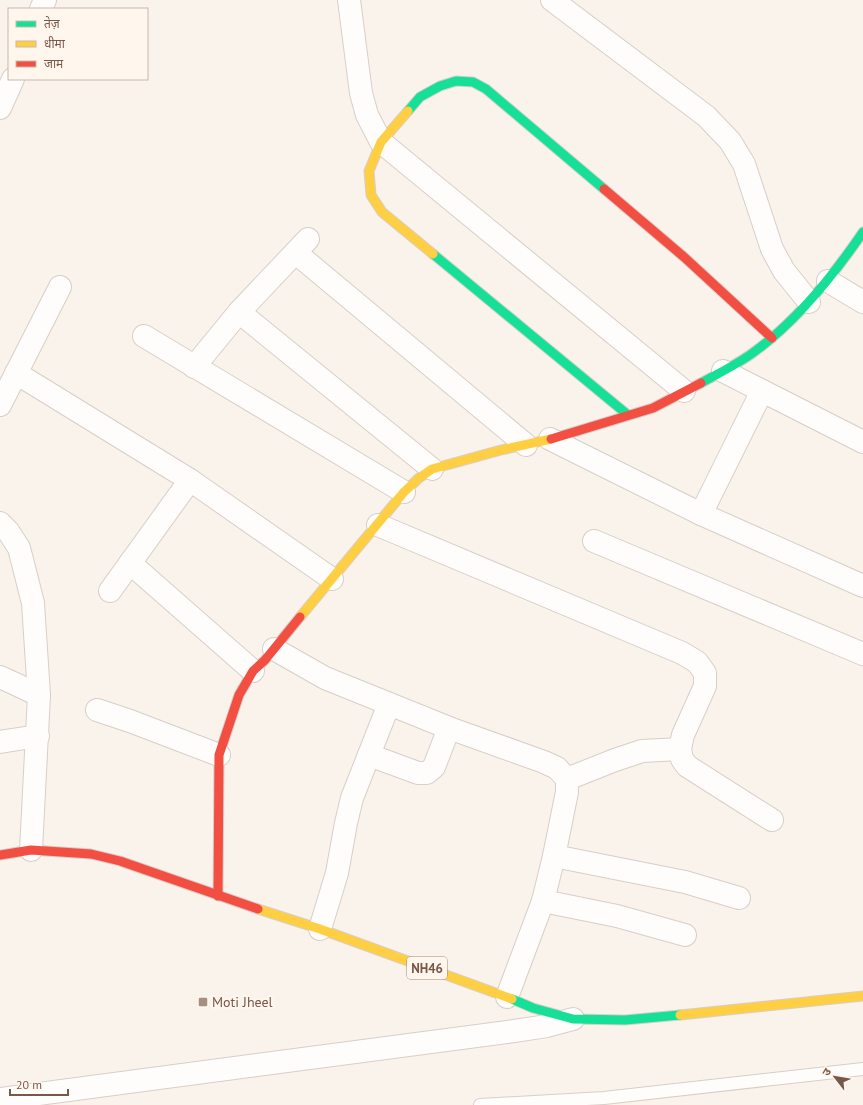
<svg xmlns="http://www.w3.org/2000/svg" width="863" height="1105" viewBox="0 0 863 1105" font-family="'PT Sans','Noto Sans Devanagari',sans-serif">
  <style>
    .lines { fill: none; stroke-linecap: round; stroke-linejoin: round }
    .lane-casing { stroke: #d8cec8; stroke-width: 14 }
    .street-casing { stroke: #d8cec8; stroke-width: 24 }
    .fast-casing { stroke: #d8cec8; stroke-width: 11 }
    .slow-casing { stroke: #d8cec8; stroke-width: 11 }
    .jam-casing { stroke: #d8cec8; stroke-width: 11 }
    .lane { stroke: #fefdfc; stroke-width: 12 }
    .street { stroke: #fefdfc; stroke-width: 22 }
    .fast { stroke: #16e098; stroke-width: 9 }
    .slow { stroke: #ffcf43; stroke-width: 9 }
    .jam { stroke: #f24e42; stroke-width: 9 }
    .poi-dot { fill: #a68e82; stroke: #fff7ee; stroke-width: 1.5 }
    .labels { text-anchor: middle; stroke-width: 4; stroke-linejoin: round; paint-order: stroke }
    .shield { fill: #fff7ee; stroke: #a1877a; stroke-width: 1 }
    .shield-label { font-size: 13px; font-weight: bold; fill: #795749 }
    .poi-label { font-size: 14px; fill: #795749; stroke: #fff7ee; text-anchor: start }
  </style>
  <rect width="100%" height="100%" fill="#f9f3ec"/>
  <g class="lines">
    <defs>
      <polyline id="lane" points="480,1105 604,1098 863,1069"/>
      <g id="street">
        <polyline points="349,0 361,93 367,115 381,142 684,391"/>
        <polyline points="552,0 706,116 730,141 744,164 772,249 784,271 809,302"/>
        <polyline points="41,9 45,0"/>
        <polyline points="0,108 13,79"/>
        <polyline points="296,253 526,445"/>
        <polyline points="828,281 863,302"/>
        <polyline points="239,312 432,469"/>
        <polyline points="144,336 404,492"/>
        <polyline points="194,367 239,312 308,239"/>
        <polyline points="723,371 863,442"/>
        <polyline points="16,373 190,480 332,579"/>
        <polyline points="0,405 60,287"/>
        <polyline points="550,439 701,514 863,586"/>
        <polyline points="701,514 762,391"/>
        <polyline points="0,523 8,531 19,548 33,603 39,695 31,850"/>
        <polyline points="378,525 682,653 697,662 705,673 705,686 683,735 680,749 682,759 687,766 772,820"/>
        <polyline points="594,541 863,654"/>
        <polyline points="130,563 253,671"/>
        <polyline points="110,591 190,480"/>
        <polyline points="274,649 325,678 449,728 544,762 557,768 567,779 567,792 554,856 543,901 507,997"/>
        <polyline points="0,677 39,695"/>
        <polyline points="97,710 130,721 219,755"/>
        <polyline points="0,742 38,736"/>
        <polyline points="369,755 418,773 427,773 434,767 449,728"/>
        <polyline points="567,779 615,760 642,751 680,749"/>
        <polyline points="554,856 685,882 739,898"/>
        <polyline points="543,901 617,916 685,935"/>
        <polyline points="320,929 337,873 346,823 352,798 389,704"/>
        <polyline points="1,1099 514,1031 547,1026 573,1019"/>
      </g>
      <g id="fast">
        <polyline points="408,111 420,97 440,86 456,81 473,82 486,89 604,189"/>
        <polyline points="433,254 628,415"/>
        <path d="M701 383C719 373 738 364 754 352 798 320 833 276 863 232"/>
        <polyline points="512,999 533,1008 573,1019 625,1020 680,1015"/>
      </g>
      <g id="slow">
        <polyline points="408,111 381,142 369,171 371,195 382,212 433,254"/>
        <polyline points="300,617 404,492 419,478 432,469 501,450 551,439"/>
        <polyline points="258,909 320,929 512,999"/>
        <polyline points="680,1015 863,996"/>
      </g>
      <g id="jam">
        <polyline points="604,189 684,257 772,338"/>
        <polyline points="551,439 653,408 701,383"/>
        <polyline points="0,855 31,850 91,854 120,861 258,909"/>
        <polyline points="218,896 219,755 239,695 253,671 265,660 300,617"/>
      </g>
    </defs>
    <!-- lane casing -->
    <use href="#lane" class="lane-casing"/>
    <!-- street casing -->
    <use href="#street" class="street-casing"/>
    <!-- fast casing -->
    <use href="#fast" class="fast-casing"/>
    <!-- slow casing -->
    <use href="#slow" class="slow-casing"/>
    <!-- jam casing -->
    <use href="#jam" class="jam-casing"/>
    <!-- lane -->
    <use href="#lane" class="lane"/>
    <!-- street -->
    <use href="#street" class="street"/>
    <!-- fast -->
    <use href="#fast" class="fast"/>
    <!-- slow -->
    <use href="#slow" class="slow"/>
    <!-- jam -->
    <use href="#jam" class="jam"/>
  </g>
  <!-- markers -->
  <rect class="poi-dot" x="198" y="997" width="10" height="10" rx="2"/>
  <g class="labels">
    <!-- shield labels -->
    <rect class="shield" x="407" y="957" width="40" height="22" rx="3"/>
    <g class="shield-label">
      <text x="427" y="973">NH46</text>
    </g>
    <!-- poi labels -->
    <g class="poi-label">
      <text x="212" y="1007">Moti Jheel</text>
    </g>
  </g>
  <!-- legend -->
  <rect x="8" y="8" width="140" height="72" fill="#fff7ee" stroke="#c9b7ac"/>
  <rect x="16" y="21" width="20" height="6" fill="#16e098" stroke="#c9b7ac"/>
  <text x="44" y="28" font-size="12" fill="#795749">तेज़</text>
  <rect x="16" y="41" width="20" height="6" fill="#ffcf43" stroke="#c9b7ac"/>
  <text x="44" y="48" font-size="12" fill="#795749">धीमा</text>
  <rect x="16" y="61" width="20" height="6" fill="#f24e42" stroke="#c9b7ac"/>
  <text x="44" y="68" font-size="12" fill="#795749">जाम</text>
  <!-- north arrow -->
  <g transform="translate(835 1077) rotate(301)" stroke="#fff7ee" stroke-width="3" paint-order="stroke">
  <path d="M0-3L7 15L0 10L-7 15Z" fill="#795749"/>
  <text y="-6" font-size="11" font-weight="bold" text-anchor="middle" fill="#795749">उ</text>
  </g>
  <!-- scale -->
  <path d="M10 1089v6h58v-6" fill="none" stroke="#795749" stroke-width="2"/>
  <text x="16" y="1089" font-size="12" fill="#795749" stroke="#fff7ee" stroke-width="3" paint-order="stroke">20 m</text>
</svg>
